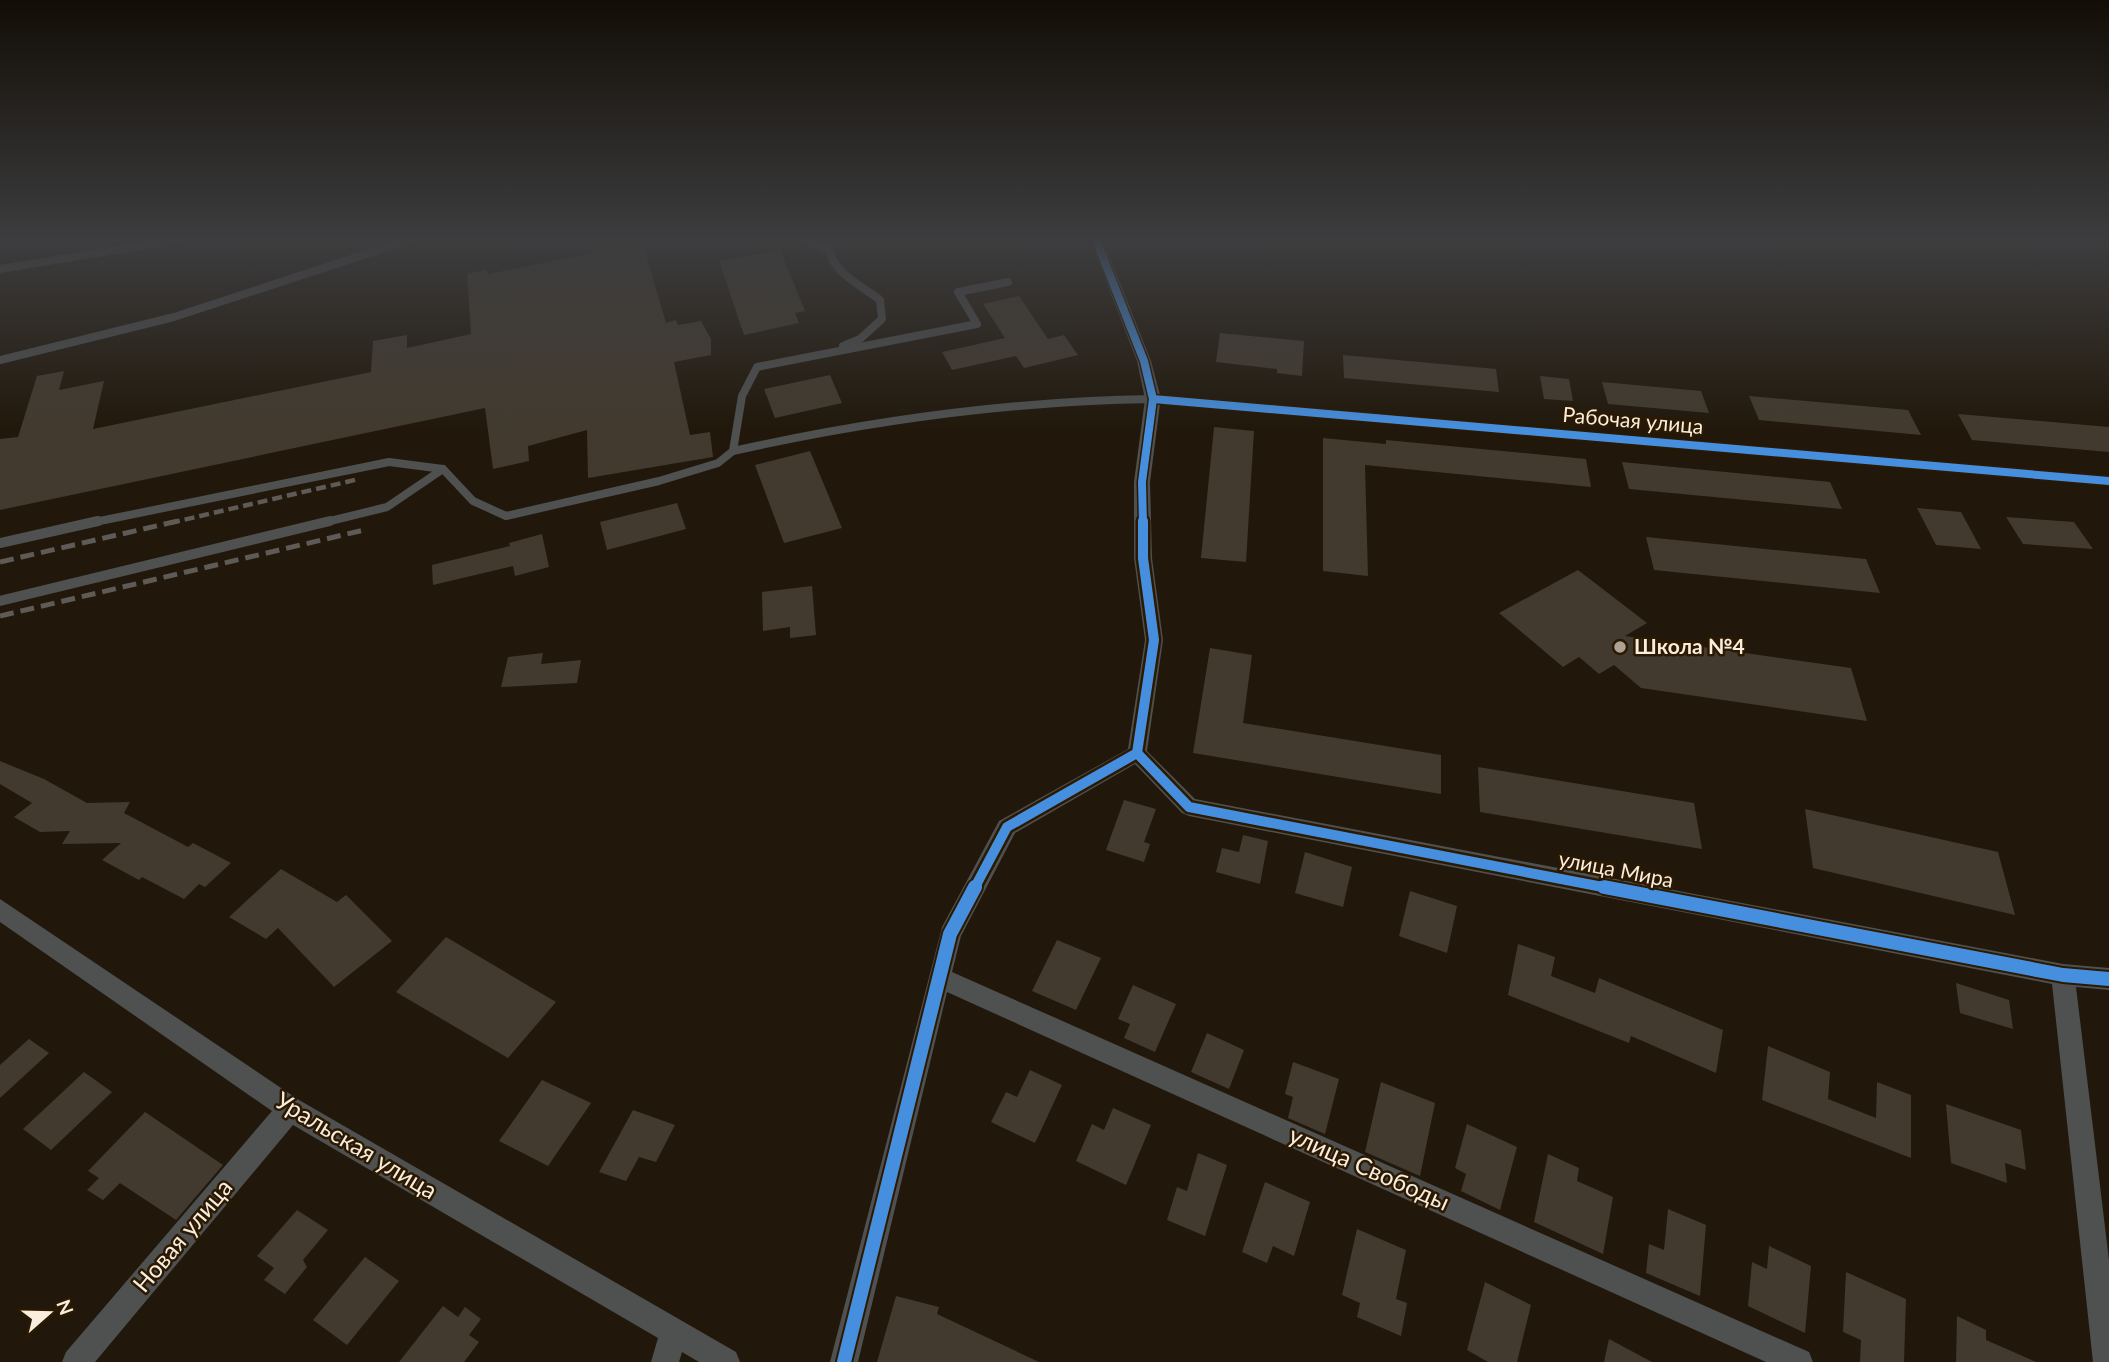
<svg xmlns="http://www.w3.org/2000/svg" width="2109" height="1362" viewBox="0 0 2109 1362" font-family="Lato,sans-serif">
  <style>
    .building { fill: #423a2e }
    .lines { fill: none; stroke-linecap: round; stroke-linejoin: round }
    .lane-far1 { stroke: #4f5050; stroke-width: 8 }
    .lane { stroke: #4f5050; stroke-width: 10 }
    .street { fill: #4f5050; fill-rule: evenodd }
    .rail-far1 { stroke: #5e5a56; stroke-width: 4.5; stroke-dasharray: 10 5; stroke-linecap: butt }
    .rail { stroke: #5e5a56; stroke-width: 5; stroke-dasharray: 14 7; stroke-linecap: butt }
    .cycleway-far2-casing { stroke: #2b1901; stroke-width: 11 }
    .cycleway-far1-casing { stroke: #2b1901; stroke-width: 15 }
    .cycleway-casing { stroke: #2b1901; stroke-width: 18 }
    .cycleway-far2 { stroke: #468fdf; stroke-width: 8 }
    .cycleway-far1 { stroke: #468fdf; stroke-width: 10 }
    .cycleway { stroke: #468fdf; stroke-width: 14 }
    .poi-dot { fill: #ada294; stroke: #2b1901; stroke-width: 2.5 }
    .labels { text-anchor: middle; stroke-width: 5; stroke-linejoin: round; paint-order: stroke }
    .street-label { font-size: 21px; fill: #f9edde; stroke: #2b1901 }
    .poi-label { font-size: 21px; font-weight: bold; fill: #f9edde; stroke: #2b1901; text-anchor: start }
    .near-street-label { font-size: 24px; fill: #f9edde; stroke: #2b1901 }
  </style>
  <rect width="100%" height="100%" fill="#21180b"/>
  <!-- building -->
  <g class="building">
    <polygon points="643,244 666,323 676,320 678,325 701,321 711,339 711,355 674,362 690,435 710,432 713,457 588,478 587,430 528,446 529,461 493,469 485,408 0,510 0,439 18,437 37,376 64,371 59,390 104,381 93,429 371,372 373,341 407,335 407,348 471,334 467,274 486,270 488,274 592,253 591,250 610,247 612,250"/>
    <polygon points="780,250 805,311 795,313 799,323 744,335 719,261"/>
    <polygon points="1019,296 1048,339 1064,335 1078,355 1024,368 1016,356 952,370 942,352 1005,338 983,304"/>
    <polygon points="1220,333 1304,341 1302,376 1277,373 1277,369 1216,362"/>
    <polygon points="1343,355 1496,369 1499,392 1344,378"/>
    <polygon points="830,375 842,403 775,418 764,389"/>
    <polygon points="1540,376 1569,379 1573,401 1544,399"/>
    <polygon points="1602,382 1701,391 1709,413 1608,404"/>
    <polygon points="1749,396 1908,410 1921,435 1759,420"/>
    <polygon points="1958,414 2109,427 2109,452 1972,440"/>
    <polygon points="1214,427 1254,431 1246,562 1201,558"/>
    <polygon points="1323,438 1386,444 1386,440 1586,459 1591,487 1365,465 1368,576 1323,571"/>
    <polygon points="810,451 842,528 784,543 755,465"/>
    <polygon points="1622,462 1830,482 1842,509 1629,489"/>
    <polygon points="677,503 686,529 607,550 600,522"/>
    <polygon points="1917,508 1961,512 1981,549 1936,545"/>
    <polygon points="2006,517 2074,522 2093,549 2023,544"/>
    <polygon points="542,534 549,567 515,576 513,566 433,585 432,565 510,546 509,543"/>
    <polygon points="1646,537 1866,559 1880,593 1654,570"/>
    <polygon points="1578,570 1647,623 1625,636 1851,668 1867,721 1641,688 1614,665 1599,674 1579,657 1563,667 1499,613"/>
    <polygon points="812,586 816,635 790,638 790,627 763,631 762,592"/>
    <polygon points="1210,648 1252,655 1243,723 1441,755 1441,794 1193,753"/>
    <polygon points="543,653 541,664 581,660 577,683 501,687 508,657"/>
    <polygon points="0,761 44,779 87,803 130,802 124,813 188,847 193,843 231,863 205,887 199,884 184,899 142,877 139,880 102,860 121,843 62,844 70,831 40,832 14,817 32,803 0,784"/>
    <polygon points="1478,767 1694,803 1702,849 1480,812"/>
    <polygon points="1124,800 1156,809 1144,842 1150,844 1144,862 1106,850"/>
    <polygon points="1805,809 1998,852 2015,915 1813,868"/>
    <polygon points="1243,835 1268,841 1260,884 1216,872 1222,848 1239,852"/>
    <polygon points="1305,852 1352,867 1343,907 1295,893"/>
    <polygon points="281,869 337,902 346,895 392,941 334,987 278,928 266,939 229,917"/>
    <polygon points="1410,891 1457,906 1447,953 1399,936"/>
    <polygon points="446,937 556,1002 508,1058 396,992"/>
    <polygon points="1057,940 1101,958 1076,1010 1032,991"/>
    <polygon points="1518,944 1555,957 1551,976 1595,993 1599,978 1723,1030 1716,1073 1631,1036 1629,1043 1508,995"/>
    <polygon points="1956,983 2009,1000 2013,1029 1960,1013"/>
    <polygon points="1133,985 1176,1004 1155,1052 1124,1038 1130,1024 1118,1019"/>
    <polygon points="1207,1033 1244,1050 1229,1089 1191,1072"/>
    <polygon points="29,1039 49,1053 0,1098 0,1065"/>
    <polygon points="1768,1046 1830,1072 1828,1099 1876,1118 1877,1082 1911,1095 1911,1158 1762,1100"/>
    <polygon points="1293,1062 1339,1079 1325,1134 1288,1118 1293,1097 1285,1094"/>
    <polygon points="1030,1070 1062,1085 1035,1143 991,1122 1006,1092 1017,1097"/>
    <polygon points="84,1072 112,1092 51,1150 23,1129"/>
    <polygon points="542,1080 591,1103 548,1166 499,1141"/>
    <polygon points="1381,1082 1435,1103 1420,1176 1365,1152"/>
    <polygon points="1946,1104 2021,1130 2026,1170 2005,1163 2007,1183 1951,1163"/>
    <polygon points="1113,1108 1151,1125 1126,1185 1076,1161 1092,1124 1104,1130"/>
    <polygon points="633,1110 675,1125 656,1162 639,1157 626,1181 599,1172"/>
    <polygon points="145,1112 223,1165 176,1220 120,1183 103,1200 87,1190 99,1178 88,1171"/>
    <polygon points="1467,1124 1517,1147 1500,1210 1461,1191 1466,1174 1455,1168"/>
    <polygon points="1198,1153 1227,1165 1205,1236 1167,1220 1177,1187 1187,1191"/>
    <polygon points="1548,1154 1579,1168 1577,1181 1613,1197 1603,1254 1534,1222"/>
    <polygon points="1265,1182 1310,1202 1294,1256 1273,1246 1267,1263 1242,1252"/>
    <polygon points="1668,1209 1706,1225 1700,1296 1646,1273 1649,1244 1664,1250"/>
    <polygon points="297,1210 328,1230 303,1260 307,1267 285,1294 264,1280 274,1268 257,1256"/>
    <polygon points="1357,1229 1406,1250 1396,1299 1407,1303 1401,1336 1357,1317 1360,1303 1342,1295"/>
    <polygon points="1769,1246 1811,1266 1805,1333 1748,1306 1752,1262 1767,1269"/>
    <polygon points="365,1257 399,1281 347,1345 313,1320"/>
    <polygon points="1846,1272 1906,1299 1904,1362 1860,1362 1861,1340 1843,1332"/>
    <polygon points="1485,1282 1531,1305 1517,1362 1488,1362 1467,1350"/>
    <polygon points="896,1296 939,1307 937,1314 1039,1362 877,1362"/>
    <polygon points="443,1306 458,1317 465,1307 481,1319 469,1335 479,1342 464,1362 399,1362"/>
    <polygon points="1957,1316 1986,1330 1986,1340 2036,1362 1956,1362"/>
    <polygon points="1609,1339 1652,1362 1604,1362"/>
  </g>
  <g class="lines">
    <!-- lane-far1 -->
    <g class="lane-far1">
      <polyline points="804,240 828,250"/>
      <path d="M832 240C821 267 861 285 880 300L882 319 860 339 843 346"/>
      <polyline points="0,360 174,317 409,240"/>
      <path d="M733 451C872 420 1011 401 1153 399"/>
      <polyline points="90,523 389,462 443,469 473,501 506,516 659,481 718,463 733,451 742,396 757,367 977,324 958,292 1008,282"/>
      <polyline points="322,523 387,507 443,469"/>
    </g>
    <!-- lane -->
    <g class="lane">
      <polyline points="0,543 98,521"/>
      <polyline points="0,601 330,521"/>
    </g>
    <!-- street -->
    <g class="street">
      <polygon points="154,240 183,240 176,244 0,273 0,265"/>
      <polygon points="1090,240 1103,240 1151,361 1160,395 2109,476 2109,486 1160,404 1150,482 1152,558 1163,640 1147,751 1195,799 2063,964 2109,968 2109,990 2076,987 2109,1260 2109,1362 2093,1362 2052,984 1189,816 1182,813 1135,764 1015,833 961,936 952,972 1809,1352 1813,1362 1766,1362 947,992 858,1362 830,1362 942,927 999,821 1128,749 1145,640 1134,558 1134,482 1145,399 1137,361"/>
      <polygon points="0,899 299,1100 736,1352 740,1362 699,1362 682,1352 679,1362 651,1362 658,1338 293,1125 95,1362 62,1362 66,1352 272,1111 0,922"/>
    </g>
    <!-- rail-far1 -->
    <polyline class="rail-far1" points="170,523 359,479"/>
    <!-- rail -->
    <g class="rail">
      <polyline points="0,562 178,521"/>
      <polyline points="0,616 364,530"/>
    </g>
    <defs>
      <g id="cycleway-far2">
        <polyline points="1096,240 1144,361 1153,399 1142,482 1143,523"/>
        <polyline points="1153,399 2109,481"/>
      </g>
      <g id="cycleway-far1">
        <polyline points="1137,753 1189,807 1613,889"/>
        <polyline points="974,889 1007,827 1137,753 1154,640 1143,558 1143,521"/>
      </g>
      <g id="cycleway">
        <polyline points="1604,887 2063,975 2109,979"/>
        <polyline points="844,1362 950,934 975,887"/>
      </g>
    </defs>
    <!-- cycleway-far2 casing -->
    <use href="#cycleway-far2" class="cycleway-far2-casing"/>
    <!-- cycleway-far1 casing -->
    <use href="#cycleway-far1" class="cycleway-far1-casing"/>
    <!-- cycleway casing -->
    <use href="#cycleway" class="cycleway-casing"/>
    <!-- cycleway-far2 -->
    <use href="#cycleway-far2" class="cycleway-far2"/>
    <!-- cycleway-far1 -->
    <use href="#cycleway-far1" class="cycleway-far1"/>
    <!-- cycleway -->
    <use href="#cycleway" class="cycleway"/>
  </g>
  <!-- sky -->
  <linearGradient id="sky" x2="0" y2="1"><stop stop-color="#120d06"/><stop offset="0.56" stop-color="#3d3d3f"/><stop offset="1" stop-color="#3d3d3f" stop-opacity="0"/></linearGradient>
  <rect width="2109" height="430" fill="url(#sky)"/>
  <!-- markers -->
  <circle class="poi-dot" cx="1620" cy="647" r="7"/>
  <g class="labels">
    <!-- street labels -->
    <g class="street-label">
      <text transform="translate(1633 421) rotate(5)" y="7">Рабочая улица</text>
      <text transform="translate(1616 870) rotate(11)" y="7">улица Мира</text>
    </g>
    <!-- poi labels -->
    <g class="poi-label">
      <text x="1634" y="654">Школа №4</text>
    </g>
    <!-- near-street labels -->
    <g class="near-street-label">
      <text transform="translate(356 1146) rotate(31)" y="8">Уральская улица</text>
      <text transform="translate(1369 1169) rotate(24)" y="8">улица Свободы</text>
      <text transform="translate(183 1236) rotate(-50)" y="8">Новая улица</text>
    </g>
  </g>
  <!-- north arrow -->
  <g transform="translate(49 1313) rotate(70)" stroke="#2b1901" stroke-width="5" paint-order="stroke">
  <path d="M0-5L12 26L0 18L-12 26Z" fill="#f9edde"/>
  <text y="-10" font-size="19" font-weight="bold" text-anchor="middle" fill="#f9edde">N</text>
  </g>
</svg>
